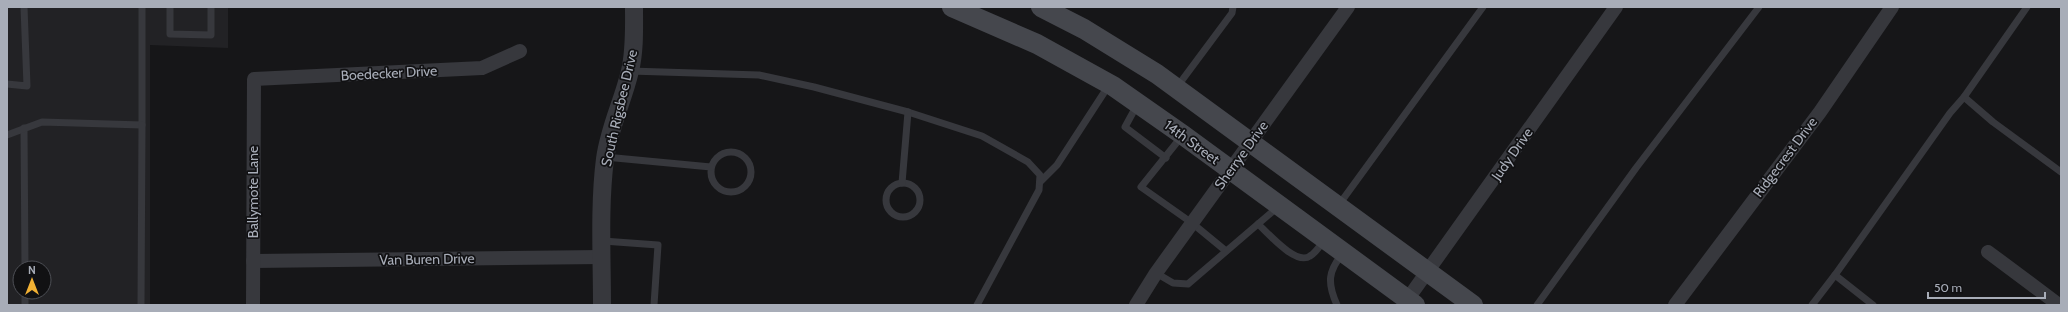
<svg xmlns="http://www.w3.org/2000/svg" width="2068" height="312" viewBox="0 0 2068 312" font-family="Cabin,sans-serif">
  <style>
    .built { fill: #222225; fill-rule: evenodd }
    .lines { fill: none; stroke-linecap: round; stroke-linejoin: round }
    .service { stroke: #37383d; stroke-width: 7 }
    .minor { stroke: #37383d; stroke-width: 14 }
    .tertiary { stroke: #37383d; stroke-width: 18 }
    .secondary { stroke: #45474d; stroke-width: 20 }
    .labels { text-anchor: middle; stroke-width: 3.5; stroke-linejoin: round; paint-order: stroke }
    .street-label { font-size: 14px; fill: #a8adb8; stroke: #111113 }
  </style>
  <rect width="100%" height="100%" fill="#161618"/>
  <!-- built -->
  <path class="built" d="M7 7H228V48L150 45V305H7ZM20 268H44V292H20Z"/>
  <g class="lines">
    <!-- service -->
    <g class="service">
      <polyline points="170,7 170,34 211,35 211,7"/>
      <polyline points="630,71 759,75 814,87 908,112 982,136 1028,162 1040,175 1039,190 977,305"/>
      <polyline points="7,84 27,86 24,7"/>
      <polyline points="1177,87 1232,13 1233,7"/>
      <polyline points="1964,97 1993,122 2061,172"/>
      <polyline points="1137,105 1125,127 1166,158"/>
      <polyline points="24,128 25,268"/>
      <polyline points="7,135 42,122 142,125 142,7"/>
      <polyline points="1182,136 1141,187 1192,223 1226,251"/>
      <circle cx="731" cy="172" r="20"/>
      <polyline points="605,157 711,167"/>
      <polyline points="1040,182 1057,165 1109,85"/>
      <circle cx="903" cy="200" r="17"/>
      <polyline points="902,183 908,112"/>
      <polyline points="1338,206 1483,7"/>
      <path d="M1258 224C1268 233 1296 266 1310 256 1316 253 1320 245 1325 240"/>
      <polyline points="603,241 658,245 654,305"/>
      <polyline points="1156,273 1173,283 1188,284 1279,206"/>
      <polyline points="1835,275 1873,305"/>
      <polyline points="25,292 25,305"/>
      <polyline points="141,305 142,125"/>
      <path d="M1337 305C1327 283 1328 271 1343 253"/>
      <polyline points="1537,305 1636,168 1759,7"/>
      <polyline points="1812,305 1835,275 1950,113 1964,97 2027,7"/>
    </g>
    <!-- minor -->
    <g class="minor">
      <polyline points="1988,252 2059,305"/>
      <polyline points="253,261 602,257"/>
      <polyline points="1407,300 1616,7"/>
      <polyline points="253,305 254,79 482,68 520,51"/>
      <polyline points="1136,305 1156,273 1348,7"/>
      <polyline points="1675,305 1820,112 1892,7"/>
    </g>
    <!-- tertiary -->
    <path class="tertiary" d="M602 305C602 257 599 206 605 159 609 128 623 101 630 71 635 50 634 28 634 7"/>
    <!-- secondary -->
    <g class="secondary">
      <polyline points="952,7 1037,44 1113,86 1183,135 1415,305"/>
      <polyline points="1041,7 1084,29 1157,74 1473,305"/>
    </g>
  </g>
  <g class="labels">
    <!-- street labels -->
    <g class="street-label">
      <text transform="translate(389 73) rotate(-3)" y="5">Boedecker Drive</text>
      <text transform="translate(619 108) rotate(-77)" y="5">South Rigsbee Drive</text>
      <text transform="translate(1192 142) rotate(36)" y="5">14th Street</text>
      <text transform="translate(1512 154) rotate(-55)" y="5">Judy Drive</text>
      <text transform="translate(1241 155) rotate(-54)" y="5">Sherrye Drive</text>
      <text transform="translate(1785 157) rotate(-53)" y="5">Ridgecrest Drive</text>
      <text transform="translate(253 192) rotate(-90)" y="5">Ballymote Lane</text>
      <text transform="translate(427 259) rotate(-1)" y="5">Van Buren Drive</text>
    </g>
  </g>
  <!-- border -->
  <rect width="2068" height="312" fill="none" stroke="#a8adb8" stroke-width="16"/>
  <!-- north arrow -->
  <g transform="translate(32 280)"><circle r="19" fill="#111113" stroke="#4d4f55"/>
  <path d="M0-3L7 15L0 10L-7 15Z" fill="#f2b134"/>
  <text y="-6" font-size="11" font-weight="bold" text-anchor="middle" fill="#a8adb8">N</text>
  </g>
  <!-- scale -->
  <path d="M1928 292v6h117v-6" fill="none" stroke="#a8adb8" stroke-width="2"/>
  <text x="1934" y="292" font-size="12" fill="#a8adb8" stroke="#111113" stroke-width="3" paint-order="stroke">50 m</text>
</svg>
